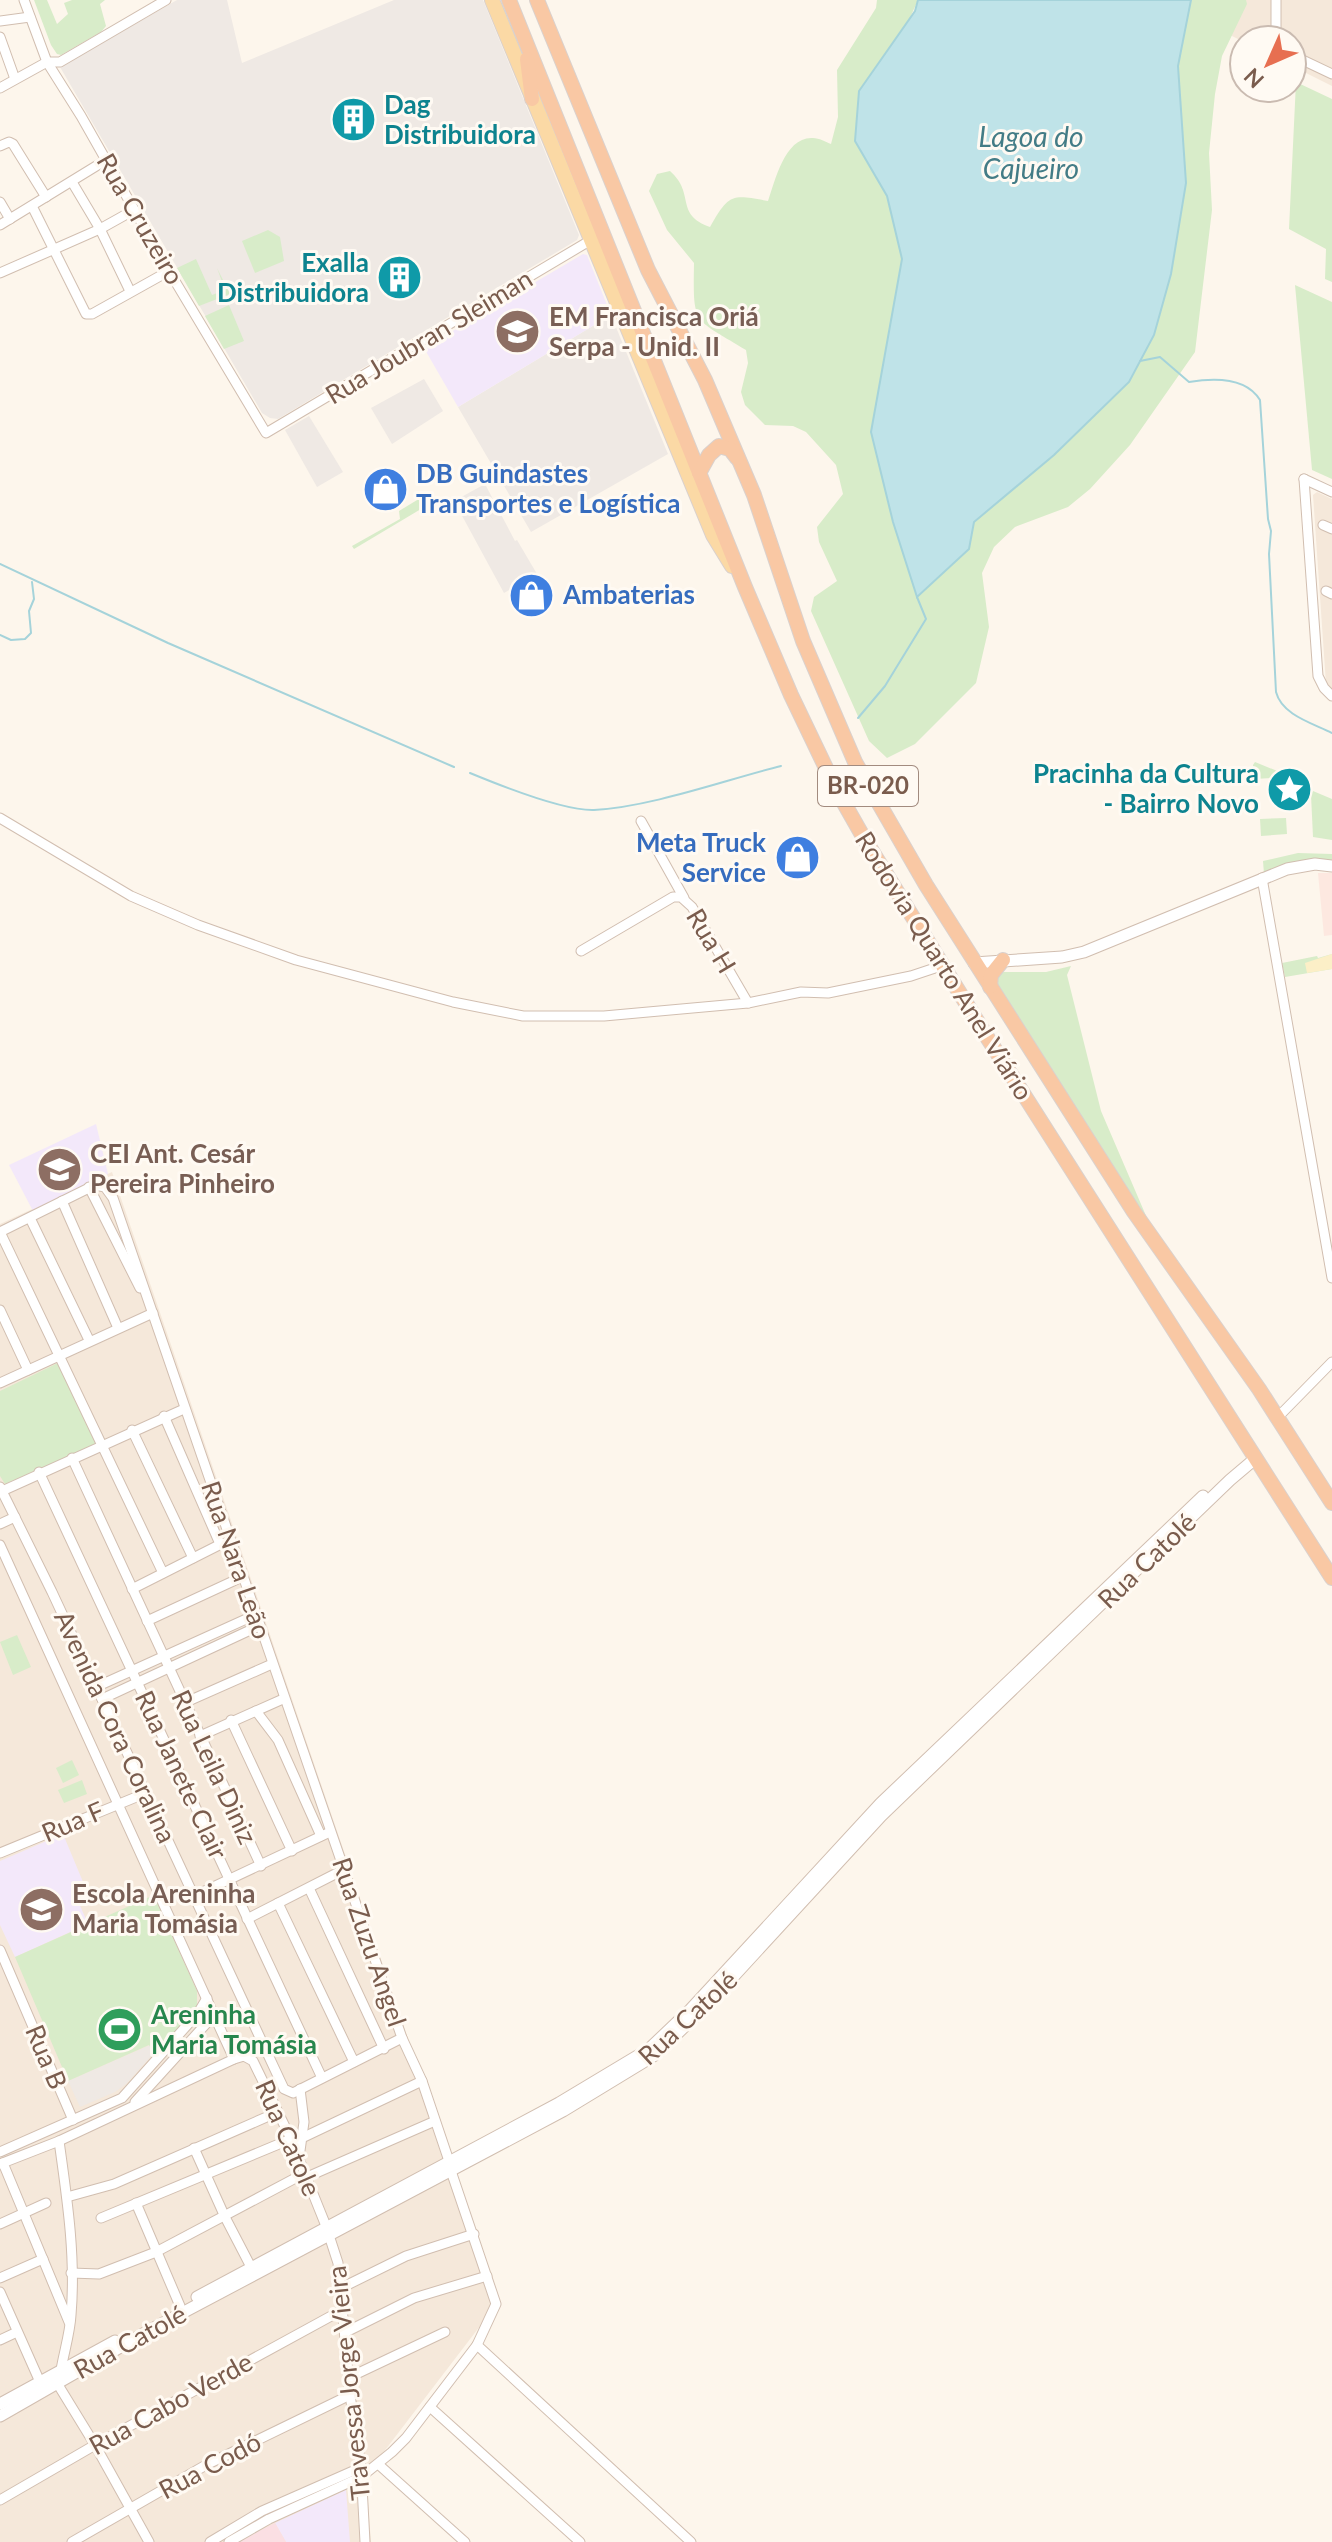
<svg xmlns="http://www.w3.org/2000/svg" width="1332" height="2542" viewBox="0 0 1332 2542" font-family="Lato,sans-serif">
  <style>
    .residential { fill: #f5e8da }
    .commercial { fill: #fde8e0 }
    .industrial { fill: #efe9e4 }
    .education { fill: #f3e8fa }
    .medical { fill: #fbdfe3 }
    .green { fill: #d8ecc9 }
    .sand { fill: #fcefc7 }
    .water { fill: #bfe3e8; stroke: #a5d3da; stroke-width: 2 }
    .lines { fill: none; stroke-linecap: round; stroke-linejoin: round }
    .stream { stroke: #a5d3da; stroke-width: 2 }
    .minor-casing { stroke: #d1beb0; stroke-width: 11 }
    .tertiary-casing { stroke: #d1beb0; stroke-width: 13 }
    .primary-casing { stroke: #dad1cd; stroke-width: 16 }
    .trunk-casing { stroke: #dad1cd; stroke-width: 16 }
    .minor { stroke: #fff; stroke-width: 9 }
    .tertiary { stroke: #fff; stroke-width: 11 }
    .primary { stroke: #fbd9a5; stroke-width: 14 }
    .trunk { stroke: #f9c8a4; stroke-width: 14 }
    .labels { text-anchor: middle; stroke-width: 6; stroke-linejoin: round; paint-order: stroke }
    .shield { fill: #fffaf3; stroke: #a28b7f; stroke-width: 2 }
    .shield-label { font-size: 24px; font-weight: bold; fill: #7a5c4d }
    .culture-label { font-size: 26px; font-weight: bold; fill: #0d838f; stroke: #fffaf3; text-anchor: end }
    .street-label { font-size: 26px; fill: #7a5c4d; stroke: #fffaf3 }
    .education-label { font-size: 26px; font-weight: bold; fill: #785e54; stroke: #fffaf3; text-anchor: start }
    .shop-label { font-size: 26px; font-weight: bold; fill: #366cbe; stroke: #fffaf3; text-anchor: start }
    .leisure-label { font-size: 26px; font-weight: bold; fill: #27864d; stroke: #fffaf3; text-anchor: start }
    .water-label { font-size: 28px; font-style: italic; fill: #437c86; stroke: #fffaf3 }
  </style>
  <rect width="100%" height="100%" fill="#fdf6ec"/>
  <!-- residential -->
  <g class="residential">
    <polygon points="1200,0 1332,0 1332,86 1292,66 1292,40 1244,42 1202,21"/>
    <polygon points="1317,492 1332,499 1332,691 1326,684 1313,495"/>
    <polygon points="112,1172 448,2156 500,2300 366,2475 371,2542 0,2542 0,1224"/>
  </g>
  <!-- commercial -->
  <polygon class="commercial" points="1318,873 1332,873 1332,935 1324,936"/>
  <!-- industrial -->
  <g class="industrial">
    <polygon points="177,0 227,0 242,63 394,0 483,0 579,235 577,240 278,419 270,418 262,413 60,67"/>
    <polygon points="611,315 668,454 531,532 458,407"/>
    <polygon points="424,379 443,411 392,444 371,408"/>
    <polygon points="309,416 343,472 317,487 285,430"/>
    <polygon points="485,484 515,541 517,540 537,574 504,593 454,501"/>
    <polygon points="150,2045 154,2053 126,2084 115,2092 80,2107 68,2081"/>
  </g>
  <!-- education -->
  <g class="education">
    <polygon points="583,254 587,255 611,315 458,407 424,348"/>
    <polygon points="96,1124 108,1174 33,1211 9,1165"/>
    <polygon points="63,1834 86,1889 75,1894 88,1924 15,1957 0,1925 0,1861"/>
    <polygon points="346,2490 350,2542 286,2542 275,2523"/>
  </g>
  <!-- medical -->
  <polygon class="medical" points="275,2523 286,2542 240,2542 261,2530"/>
  <!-- green -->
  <g class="green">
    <polygon points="34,0 47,0 57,24 68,14 64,3 72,0 105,0 100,4 106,26 101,32 61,55 57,54 51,45"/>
    <path d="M877 0H918L855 140 887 196 902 259 871 432 969 549 974 522 1054 455 1129 382 1154 335 1171 274 1186 183 1178 66 1191 0H1246L1247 4 1222 56 1215 94 1209 153 1212 210 1195 352 1130 445 1090 489 1068 507 1015 527 994 547 982 573 989 627 976 683 915 744 887 758 869 741 811 611 814 597 837 581 819 542 817 527 843 494 836 465 806 432 793 426 765 425 745 405 741 392 748 363 746 350C693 317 693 327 694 263L667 230 649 191 657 174 670 171C696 194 674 214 710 227 729 194 731 194 768 201 775 181 785 136 813 138 819 138 826 142 831 144L838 117 837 70 876 8Z"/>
    <polygon points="1296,82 1332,99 1332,282 1325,279 1326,249 1289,229"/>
    <polygon points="268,230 280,237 284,261 255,273 242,241"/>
    <polygon points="196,259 212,295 225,290 217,268 230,294 199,306 177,268"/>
    <polygon points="1295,285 1332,302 1332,479 1312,470"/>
    <polygon points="229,305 244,341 224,349 205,316"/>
    <polygon points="427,494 426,506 354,549 352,546 400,519 399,511"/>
    <polygon points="1255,762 1292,777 1254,779 1253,765"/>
    <polygon points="1313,791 1332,799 1332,840 1313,837 1311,795"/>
    <polygon points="1286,818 1287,834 1261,836 1260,819"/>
    <polygon points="1298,853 1332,854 1332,862 1264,874 1263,861"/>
    <polygon points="1332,954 1332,969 1285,977 1282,963 1317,956 1318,958"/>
    <polygon points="1071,966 1067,975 1101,1111 1153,1232 995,982 999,973 1004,972 1046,972"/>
    <polygon points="60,1362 98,1443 5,1484 0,1476 0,1391"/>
    <polygon points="17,1635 31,1667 13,1675 0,1642"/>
    <polygon points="72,1760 79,1775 63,1783 56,1768"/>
    <polygon points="82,1780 87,1794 64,1803 58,1790"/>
    <polygon points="154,1895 197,1991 197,2006 194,2013 156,2057 149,2045 68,2081 15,1957"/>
  </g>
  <!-- sand -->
  <polygon class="sand" points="1332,954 1332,969 1307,973 1305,963"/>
  <!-- water -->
  <polygon class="water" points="918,0 1191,0 1178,66 1186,183 1171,274 1154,335 1129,382 1054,455 974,522 969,549 917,597 893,522 871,432 902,259 887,196 855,141 859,91 915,11"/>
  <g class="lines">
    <!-- stream -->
    <g class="stream">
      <path d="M1140 361 1160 357 1189 382C1213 378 1246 377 1260 400L1268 519 1271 531 1269 554 1276 692C1282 715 1312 723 1332 733"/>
      <polyline points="0,564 168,643 454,767"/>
      <polyline points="0,635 11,640 25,639 31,633 29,611 34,599 32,582"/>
      <polyline points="858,718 885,686 926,619 917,597"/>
      <path d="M470 773C499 785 564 811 594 810 651 807 725 780 781 766"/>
    </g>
    <defs>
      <g id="minor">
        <polyline points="24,0 47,62 81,116 169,271 266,433 591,240"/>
        <polyline points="1276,0 1276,40"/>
        <polyline points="0,21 30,17"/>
        <polyline points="0,37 15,79"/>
        <polyline points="1292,55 1332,74"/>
        <polyline points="0,88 47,62 60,62 166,0"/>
        <polyline points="0,146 9,142 13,144 46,197"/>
        <polyline points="72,182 100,229 130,291"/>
        <polyline points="0,202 10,219"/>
        <polyline points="32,206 86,314 92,314 169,271"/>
        <polyline points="0,225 106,160"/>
        <polyline points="0,273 100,229 134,210"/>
        <polyline points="1304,479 1318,676 1324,688 1332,696"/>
        <polyline points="1304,479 1332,492"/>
        <polyline points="1323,525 1332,529"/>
        <polyline points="1326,591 1332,594"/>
        <polyline points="0,818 131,896 198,925 296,960 453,1002 523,1016 604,1016 748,1003 801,992 828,993 911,976 944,965"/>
        <polyline points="641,821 684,898"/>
        <polyline points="1262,878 1332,1278"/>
        <polyline points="581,951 673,897 681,897 692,907 748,1003"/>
        <polyline points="89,1187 140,1288"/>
        <polyline points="62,1201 118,1328"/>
        <polyline points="30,1218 89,1340"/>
        <polyline points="0,1232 95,1185 105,1187 113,1198 402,2038 293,2093 284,2089 52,1592 0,1487"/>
        <polyline points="0,1232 163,1573"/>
        <polyline points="0,1310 28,1370"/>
        <polyline points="0,1383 153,1313"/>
        <polyline points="164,1416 220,1544"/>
        <polyline points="1278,1417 1332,1362"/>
        <polyline points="132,1430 193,1558"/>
        <polyline points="72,1458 261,1866"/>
        <polyline points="39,1472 322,2078"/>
        <polyline points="0,1492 184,1409"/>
        <polyline points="0,1524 15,1517"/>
        <polyline points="0,1545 234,2059"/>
        <polyline points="132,1589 223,1543"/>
        <polyline points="147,1621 242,1577"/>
        <polyline points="96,1687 255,1615"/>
        <polyline points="102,1699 259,1626"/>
        <polyline points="184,1703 272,1664"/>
        <polyline points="256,1711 278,1740 321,1836"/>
        <polyline points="231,1720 292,1851"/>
        <polyline points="200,1736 283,1699"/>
        <polyline points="0,1853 146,1793"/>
        <polyline points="309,1888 384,2049"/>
        <polyline points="194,1896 330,1832"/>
        <polyline points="278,1903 354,2062"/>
        <polyline points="247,1919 343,1870"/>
        <polyline points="0,1950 73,2120"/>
        <polyline points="402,2038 422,2081 449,2161"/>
        <polyline points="135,2102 214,2015"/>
        <polyline points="304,2137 422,2081"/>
        <path d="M59 2141C67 2198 76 2257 71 2315 70 2333 64 2352 61 2370"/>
        <polyline points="194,2148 225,2217 251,2267"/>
        <polyline points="0,2152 122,2098 198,2013 207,1998"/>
        <polyline points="299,2158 304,2122 300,2089"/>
        <polyline points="3,2163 69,2322"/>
        <polyline points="0,2164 59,2141 234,2059 244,2056 253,2061 291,2139 326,2226 338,2263 350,2395 361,2467 365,2542"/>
        <polyline points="307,2177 435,2121"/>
        <polyline points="67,2197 114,2184 278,2112"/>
        <polyline points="136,2203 180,2306"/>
        <polyline points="101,2218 291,2139"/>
        <polyline points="0,2224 46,2203"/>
        <polyline points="71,2273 99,2274 156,2252 305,2173"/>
        <polyline points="0,2278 43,2259"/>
        <polyline points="341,2288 406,2256 474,2234"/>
        <polyline points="0,2292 40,2382"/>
        <polyline points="346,2332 414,2298 487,2276"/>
        <polyline points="0,2340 17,2332"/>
        <polyline points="477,2345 691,2542"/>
        <polyline points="350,2377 445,2332"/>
        <polyline points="57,2383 95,2445 149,2542"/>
        <polyline points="430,2407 580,2542"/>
        <polyline points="378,2464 465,2542"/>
        <polyline points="0,2500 95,2445 344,2309"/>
        <polyline points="72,2542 206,2465 350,2395"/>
        <polyline points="210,2542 262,2511 362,2467"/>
        <polyline points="229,2542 269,2519 361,2477 392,2452 406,2438 477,2345 496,2304 451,2171"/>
      </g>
      <g id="tertiary">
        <polyline points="974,963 1062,957 1084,952 1287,869 1315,864 1332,866"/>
        <polyline points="197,2297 559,2103 649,2049 690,2010 881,1803 1203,1496"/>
        <polyline points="0,2404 115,2341"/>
        <polyline points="0,2416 150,2330 563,2111 655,2055 710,2002 881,1816 1230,1480 1256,1458"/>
      </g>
      <polyline id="primary" points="492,0 713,535 732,566"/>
      <g id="trunk">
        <polyline points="509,0 745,587 791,695 836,789 865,840 987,1037 1332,1578"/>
        <polyline points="537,0 648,270 705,380 754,495 803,641 855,762 926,885 1134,1212 1259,1389 1332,1503"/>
        <polyline points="527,59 532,99"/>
        <polyline points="699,473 709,455 719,446 730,449 737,458"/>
        <polyline points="990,987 991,975 1003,960"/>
      </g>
    </defs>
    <!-- minor casing -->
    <use href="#minor" class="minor-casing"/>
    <!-- tertiary casing -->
    <use href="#tertiary" class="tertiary-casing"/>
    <!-- primary casing -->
    <use href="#primary" class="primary-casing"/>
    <!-- trunk casing -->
    <use href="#trunk" class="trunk-casing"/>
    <!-- minor -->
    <use href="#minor" class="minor"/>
    <!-- tertiary -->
    <use href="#tertiary" class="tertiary"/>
    <!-- primary -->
    <use href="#primary" class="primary"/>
    <!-- trunk -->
    <use href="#trunk" class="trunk"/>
  </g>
  <!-- icons -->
  <defs>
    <symbol id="building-disc" viewBox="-11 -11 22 22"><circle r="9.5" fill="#0f9aa8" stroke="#fffaf3"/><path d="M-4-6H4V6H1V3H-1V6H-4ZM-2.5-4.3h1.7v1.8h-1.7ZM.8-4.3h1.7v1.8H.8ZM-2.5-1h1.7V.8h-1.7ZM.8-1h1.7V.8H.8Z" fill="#fff"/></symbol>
    <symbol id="school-disc" viewBox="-11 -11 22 22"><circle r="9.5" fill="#8d6e63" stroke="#fffaf3"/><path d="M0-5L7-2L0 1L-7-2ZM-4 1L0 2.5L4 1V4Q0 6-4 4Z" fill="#fff"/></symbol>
    <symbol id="shop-disc" viewBox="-11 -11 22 22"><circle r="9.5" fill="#3f7fe0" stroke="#fffaf3"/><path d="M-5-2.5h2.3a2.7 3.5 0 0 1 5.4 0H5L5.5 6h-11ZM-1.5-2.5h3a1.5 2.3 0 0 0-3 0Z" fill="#fff"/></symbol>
    <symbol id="sight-disc" viewBox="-11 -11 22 22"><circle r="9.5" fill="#0f9aa8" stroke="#fffaf3"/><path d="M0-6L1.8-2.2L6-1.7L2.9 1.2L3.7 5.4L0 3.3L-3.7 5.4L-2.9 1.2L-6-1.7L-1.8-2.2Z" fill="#fff"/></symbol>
    <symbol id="stadium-disc" viewBox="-11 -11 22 22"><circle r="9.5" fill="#2e9e5b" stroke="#fffaf3"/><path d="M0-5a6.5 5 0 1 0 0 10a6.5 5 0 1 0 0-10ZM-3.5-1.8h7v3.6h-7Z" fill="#fff"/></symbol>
  </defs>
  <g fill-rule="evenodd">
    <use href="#building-disc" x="328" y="94" width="51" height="51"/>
    <use href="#building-disc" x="374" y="252" width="51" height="51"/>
    <use href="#school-disc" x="492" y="306" width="51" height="51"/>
    <use href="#shop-disc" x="360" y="464" width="51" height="51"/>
    <use href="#shop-disc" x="506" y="570" width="51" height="51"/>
    <use href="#sight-disc" x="1264" y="764" width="51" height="51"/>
    <use href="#shop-disc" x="772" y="832" width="51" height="51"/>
    <use href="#school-disc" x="34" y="1144" width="51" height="51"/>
    <use href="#school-disc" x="16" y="1884" width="51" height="51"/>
    <use href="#stadium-disc" x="94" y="2004" width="51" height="51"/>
  </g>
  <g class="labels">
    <!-- shield labels -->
    <rect class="shield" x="818" y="766" width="100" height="40" rx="6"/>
    <g class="shield-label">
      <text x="868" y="794">BR-020</text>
    </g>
    <!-- culture labels -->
    <g class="culture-label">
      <text x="384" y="114" text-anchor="start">Dag<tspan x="384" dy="30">Distribuidora</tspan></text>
      <text x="369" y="272">Exalla<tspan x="369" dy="30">Distribuidora</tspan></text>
      <text x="1259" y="783">Pracinha da Cultura<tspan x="1259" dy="30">- Bairro Novo</tspan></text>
    </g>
    <!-- street labels -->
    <g class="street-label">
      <text transform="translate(140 219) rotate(60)" y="9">Rua Cruzeiro</text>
      <text transform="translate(429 337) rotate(-31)" y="9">Rua Joubran Sleiman</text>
      <text transform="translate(711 941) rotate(59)" y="9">Rua H</text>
      <text transform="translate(944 966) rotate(58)" y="9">Rodovia Quarto Anel Viário</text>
      <text transform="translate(236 1560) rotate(71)" y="9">Rua Nara Leão</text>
      <text transform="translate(1147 1561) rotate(-44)" y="9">Rua Catolé</text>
      <text transform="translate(115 1727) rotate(65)" y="9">Avenida Cora Coralina</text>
      <text transform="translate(214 1767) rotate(65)" y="9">Rua Leila Diniz</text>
      <text transform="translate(181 1775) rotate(65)" y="9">Rua Janete Clair</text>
      <text transform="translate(73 1822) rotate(-23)" y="9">Rua F</text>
      <text transform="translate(369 1942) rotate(71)" y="9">Rua Zuzu Angel</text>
      <text transform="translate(688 2018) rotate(-43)" y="9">Rua Catolé</text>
      <text transform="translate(46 2057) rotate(67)" y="9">Rua B</text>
      <text transform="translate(288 2138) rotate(66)" y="9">Rua Catole</text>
      <text transform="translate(130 2342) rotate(-29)" y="9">Rua Catolé</text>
      <text transform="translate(349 2383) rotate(-96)" y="9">Travessa Jorge Vieira</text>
      <text transform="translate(171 2404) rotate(-29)" y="9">Rua Cabo Verde</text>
      <text transform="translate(210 2466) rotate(-28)" y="9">Rua Codó</text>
    </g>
    <!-- education labels -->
    <g class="education-label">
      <text x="549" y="326">EM Francisca Oriá<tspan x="549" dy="30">Serpa - Unid. II</tspan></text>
      <text x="90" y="1163">CEI Ant. Cesár<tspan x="90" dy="30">Pereira Pinheiro</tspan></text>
      <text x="72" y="1903">Escola Areninha<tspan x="72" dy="30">Maria Tomásia</tspan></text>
    </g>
    <!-- shop labels -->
    <g class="shop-label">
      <text x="416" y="483">DB Guindastes<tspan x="416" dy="30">Transportes e Logística</tspan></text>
      <text x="563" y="604">Ambaterias</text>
      <text x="766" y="852" text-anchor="end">Meta Truck<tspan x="766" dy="30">Service</tspan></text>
    </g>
    <!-- leisure labels -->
    <g class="leisure-label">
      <text x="151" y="2024">Areninha<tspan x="151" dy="30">Maria Tomásia</tspan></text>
    </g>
    <!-- water labels -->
    <g class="water-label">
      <text x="1031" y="147">Lagoa do<tspan x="1031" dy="32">Cajueiro</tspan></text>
    </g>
  </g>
  <!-- north arrow -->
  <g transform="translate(1268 64) rotate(225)"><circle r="38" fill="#fffaf3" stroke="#cabbb1" stroke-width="2"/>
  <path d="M0-6L14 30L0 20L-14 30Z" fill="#e76f51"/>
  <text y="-12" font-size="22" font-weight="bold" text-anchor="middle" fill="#7a5c4d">N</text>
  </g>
</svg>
